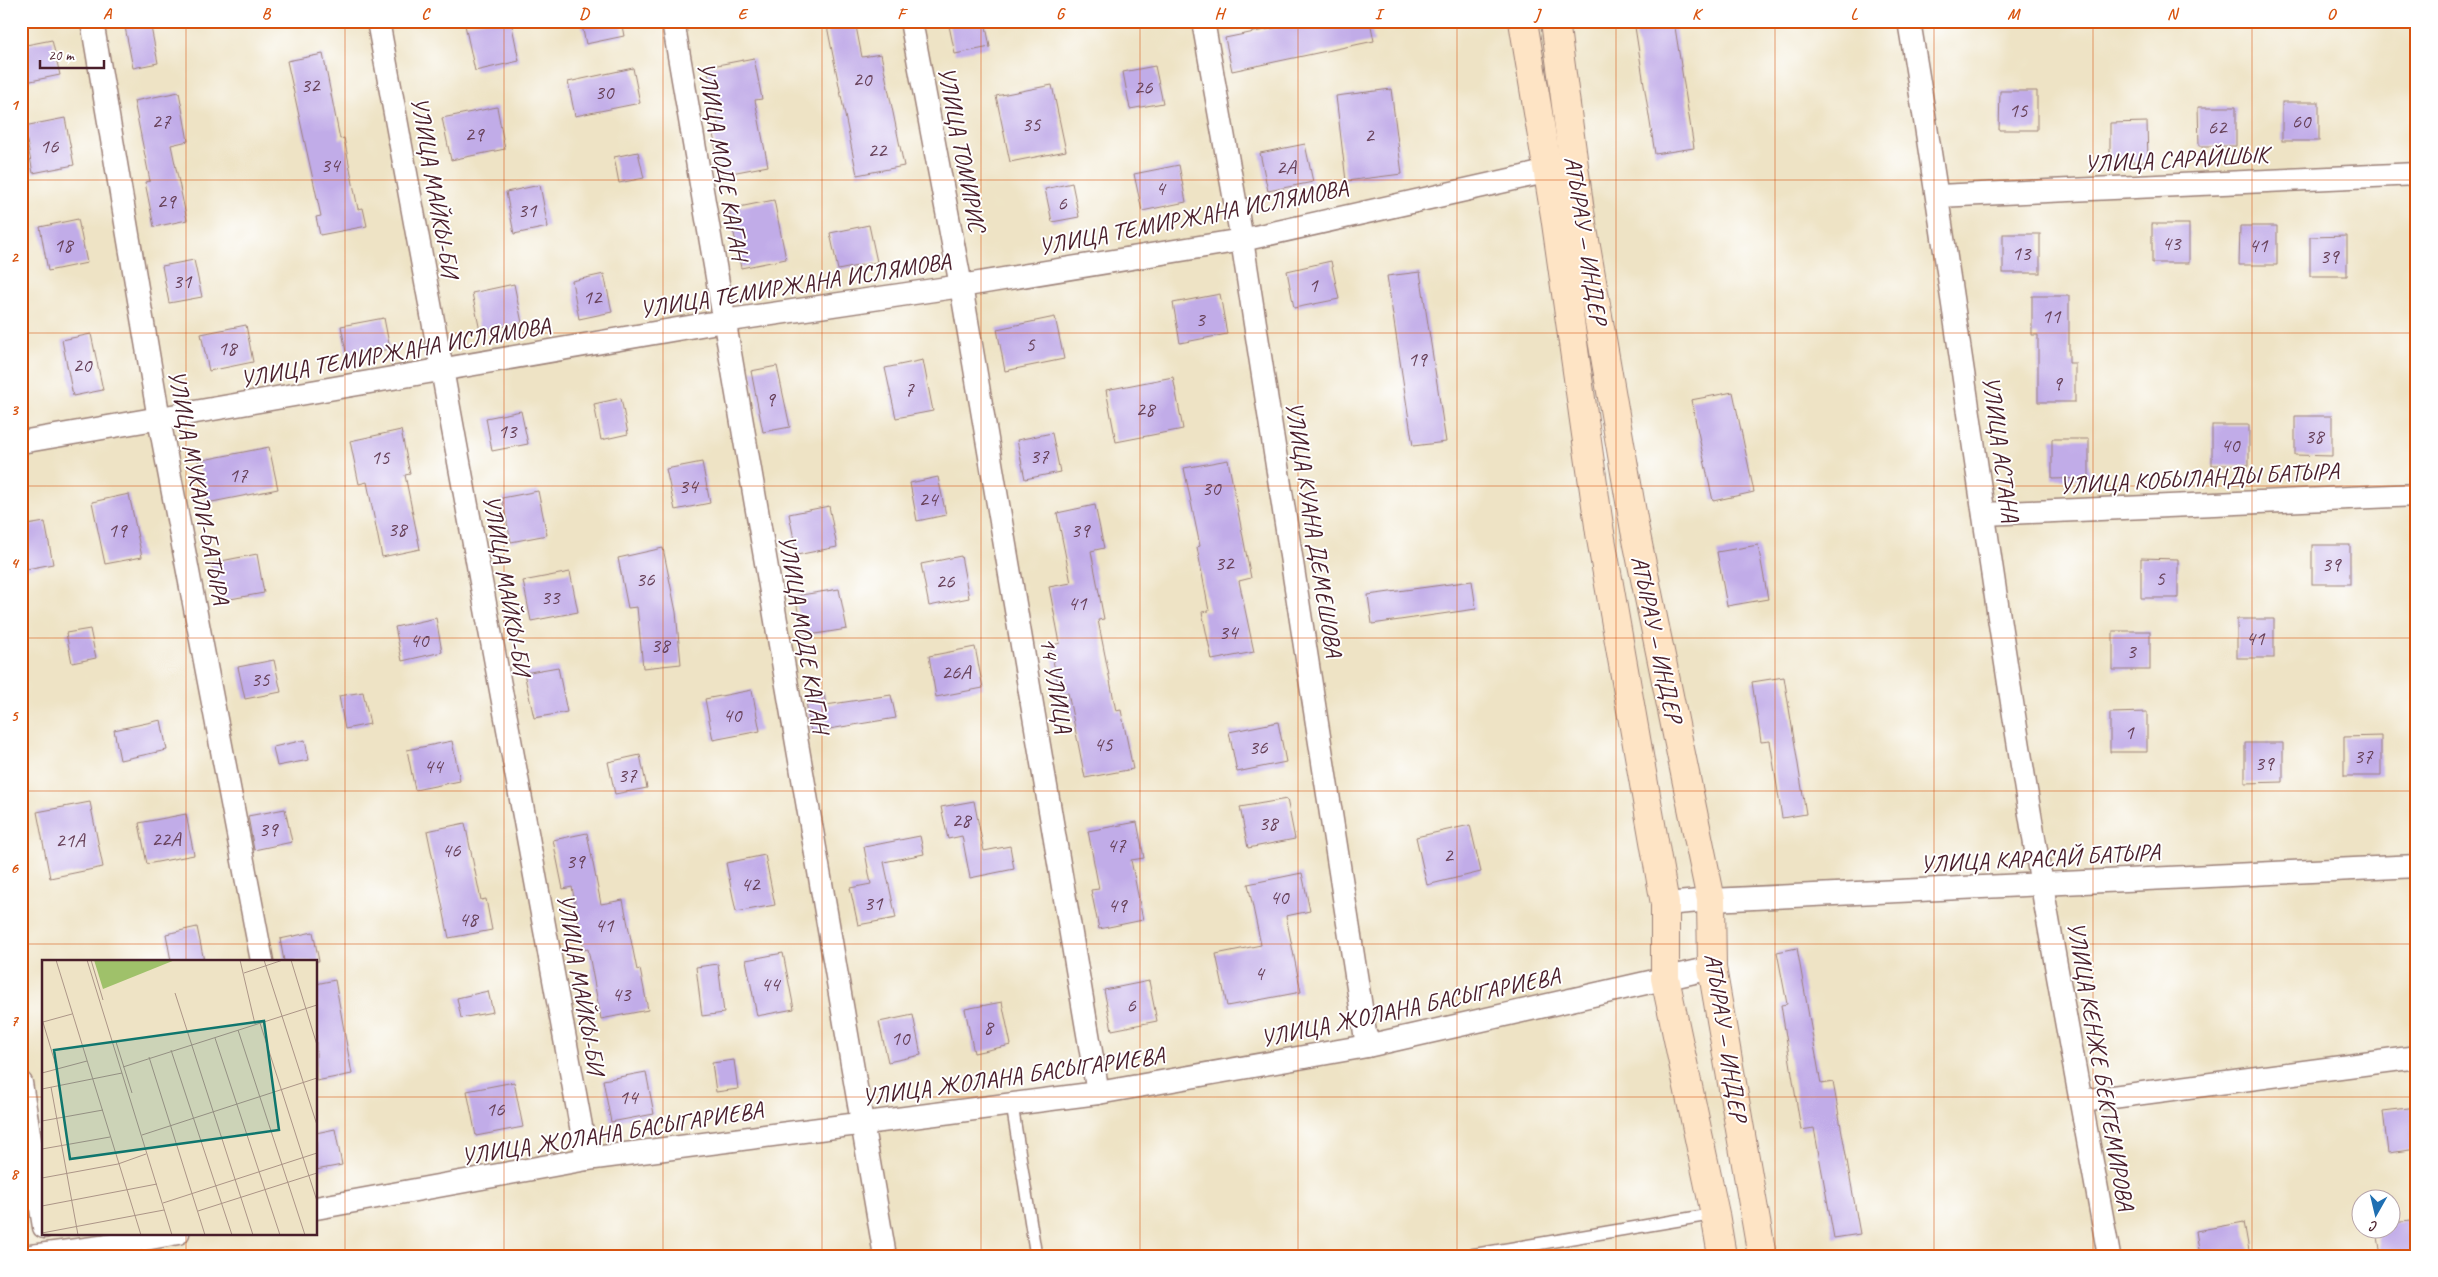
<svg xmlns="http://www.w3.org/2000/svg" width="2438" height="1277" viewBox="0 0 2438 1277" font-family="Caveat,sans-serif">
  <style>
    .building { fill: #c1ace8 }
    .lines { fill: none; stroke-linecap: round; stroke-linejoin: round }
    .service-casing { stroke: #9c8178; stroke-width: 14 }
    .minor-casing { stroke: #9c8178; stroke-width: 25 }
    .secondary-casing { stroke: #9c8178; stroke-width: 30 }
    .service { stroke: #fff; stroke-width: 11 }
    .minor { stroke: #fff; stroke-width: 22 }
    .secondary { stroke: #fee4c5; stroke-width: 28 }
    .grid { fill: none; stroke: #d8530f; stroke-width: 1; stroke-opacity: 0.55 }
    .labels { text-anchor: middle; stroke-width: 4; stroke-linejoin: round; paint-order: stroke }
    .number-label { font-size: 21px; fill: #68425a }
    .street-label { font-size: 24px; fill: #4a1f2b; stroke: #fff }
    .inset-road { fill: none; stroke: #ac9587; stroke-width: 1 }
    .view { fill: #0f766e; fill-opacity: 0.15; stroke: #0f766e; stroke-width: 2.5 }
    .inset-edge { fill: none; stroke: #4a1f2b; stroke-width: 2.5 }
    .neatline { fill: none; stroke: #d8530f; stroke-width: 2 }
    .grid-label { font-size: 16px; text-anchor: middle; font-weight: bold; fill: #d8530f }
  </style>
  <rect width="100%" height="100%" fill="#fff"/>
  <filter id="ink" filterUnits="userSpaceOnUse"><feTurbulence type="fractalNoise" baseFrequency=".02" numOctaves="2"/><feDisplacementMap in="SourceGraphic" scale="10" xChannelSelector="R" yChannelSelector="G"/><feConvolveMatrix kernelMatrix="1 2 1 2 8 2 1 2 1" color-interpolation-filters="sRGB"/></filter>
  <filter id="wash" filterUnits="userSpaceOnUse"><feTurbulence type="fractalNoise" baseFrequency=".0096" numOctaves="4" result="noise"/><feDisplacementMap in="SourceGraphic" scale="20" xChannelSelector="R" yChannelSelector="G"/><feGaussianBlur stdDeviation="1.12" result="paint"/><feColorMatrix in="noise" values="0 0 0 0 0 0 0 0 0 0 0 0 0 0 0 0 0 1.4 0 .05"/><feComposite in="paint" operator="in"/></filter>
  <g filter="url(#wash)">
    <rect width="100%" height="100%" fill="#eee3c5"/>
    <g id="blocks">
      <!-- building -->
      <g class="building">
        <polygon points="486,21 511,21 519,61 475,71 465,25"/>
        <polygon points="581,21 621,21 624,36 586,44"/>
        <polygon points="826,21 855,21 862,57 881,54 904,166 857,175"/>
        <polygon points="948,21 985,21 990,47 955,54"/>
        <polygon points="1309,21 1370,21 1374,41 1232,71 1225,38"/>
        <polygon points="1656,21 1674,21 1694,148 1655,154 1635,27 1657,24"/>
        <polygon points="150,22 158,63 133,68 125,27"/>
        <polygon points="52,40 60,75 21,83 21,46"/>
        <polygon points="323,54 340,139 344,138 358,209 363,208 367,226 320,235 316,217 321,216 287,61"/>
        <polygon points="754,58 762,99 755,100 768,166 721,175 713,134 720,133 707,67"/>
        <polygon points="1155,66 1163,103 1130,109 1123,72"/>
        <polygon points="633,68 640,103 575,116 568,82"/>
        <polygon points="1052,85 1066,151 1010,162 996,96"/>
        <polygon points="1391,89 1402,174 1346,181 1336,96"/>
        <polygon points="2000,91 2037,91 2037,130 1999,130"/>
        <polygon points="179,92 188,141 171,145 187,220 154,227 145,182 150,181 134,101"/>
        <rect x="2282" y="102" width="37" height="39"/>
        <polygon points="497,107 505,149 451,160 442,118"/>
        <polygon points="2198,107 2236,107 2236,146 2199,146"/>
        <polygon points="65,118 74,165 33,173 24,126"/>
        <polygon points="2147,122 2148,162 2110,162 2110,123"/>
        <polygon points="1305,144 1313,182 1268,191 1260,153"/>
        <polygon points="638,152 644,178 619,183 614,157"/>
        <polygon points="1179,165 1186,202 1142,211 1134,174"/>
        <polygon points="1072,183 1079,217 1052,222 1045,189"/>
        <polygon points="540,185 548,227 514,234 506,192"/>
        <polygon points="774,200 786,259 741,268 729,209"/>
        <polygon points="78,219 87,263 48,271 40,227"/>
        <rect x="2152" y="224" width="37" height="39"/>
        <polygon points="869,225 877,262 838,270 830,233"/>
        <polygon points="2240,226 2277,226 2277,265 2239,265"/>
        <rect x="2003" y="234" width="37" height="39"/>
        <polygon points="2347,236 2347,276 2310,276 2310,237"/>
        <polygon points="194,260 202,297 169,303 162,266"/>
        <polygon points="1331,261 1339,299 1294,308 1287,271"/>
        <polygon points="1420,272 1446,442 1413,446 1387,276"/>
        <polygon points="604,274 612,312 579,319 572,281"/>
        <polygon points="514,284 522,323 480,331 472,293"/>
        <polygon points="1220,294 1227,334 1180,343 1173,303"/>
        <polygon points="2032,296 2069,296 2069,363 2075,363 2075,402 2038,402 2038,335 2032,335"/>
        <polygon points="1055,317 1064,359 1005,371 997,329"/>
        <polygon points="384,318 390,349 347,357 341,326"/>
        <polygon points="246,325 253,362 209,371 201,334"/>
        <polygon points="91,334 103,390 73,396 62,340"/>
        <polygon points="923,360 933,411 896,418 885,368"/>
        <polygon points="777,366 790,427 763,432 751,371"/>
        <polygon points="1173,377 1183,429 1116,442 1106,390"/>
        <polygon points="1733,392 1754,492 1713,501 1691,400"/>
        <polygon points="621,398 628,434 601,440 594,404"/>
        <polygon points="521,411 528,444 492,451 486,418"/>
        <polygon points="2295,416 2332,416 2332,456 2295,455"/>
        <rect x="2212" y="425" width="37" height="40"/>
        <polygon points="401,430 410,474 405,475 420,549 382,557 367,482 359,484 350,441"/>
        <polygon points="1052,433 1060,472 1025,479 1017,440"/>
        <polygon points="2052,439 2089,439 2089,478 2052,479"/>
        <polygon points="269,447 278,489 207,503 198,461"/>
        <polygon points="1228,460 1251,578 1239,581 1254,652 1212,660 1202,612 1209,611 1197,547 1200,546 1184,468"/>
        <polygon points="702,462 710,503 675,510 666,469"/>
        <polygon points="938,477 946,515 917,521 910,483"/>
        <polygon points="538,491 547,535 511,542 502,498"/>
        <polygon points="129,494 142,557 105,564 92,502"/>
        <polygon points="1095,505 1104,548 1091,551 1104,619 1098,620 1116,711 1121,710 1133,769 1085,778 1068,693 1060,694 1050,646 1060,643 1049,587 1071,583 1057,513"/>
        <polygon points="829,506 837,547 797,555 789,514"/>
        <polygon points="45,522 53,564 21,570 21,526"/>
        <polygon points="1758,545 1768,599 1727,606 1717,552"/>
        <rect x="2312" y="545" width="38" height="39"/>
        <polygon points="663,548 676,612 681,664 643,668 637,607 628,608 618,558"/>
        <polygon points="257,554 264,593 219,601 211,563"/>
        <polygon points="961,556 969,598 929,606 921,564"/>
        <polygon points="2141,558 2178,559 2178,598 2141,598"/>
        <polygon points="570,572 578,612 531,621 523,581"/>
        <polygon points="1472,581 1476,609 1372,624 1368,595"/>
        <polygon points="839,589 847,629 803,636 795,596"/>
        <polygon points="436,618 442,652 402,661 395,627"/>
        <rect x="2237" y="619" width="37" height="39"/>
        <polygon points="90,629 96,658 72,663 66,633"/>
        <rect x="2113" y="631" width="37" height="39"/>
        <polygon points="975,647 983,688 936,697 929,656"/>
        <polygon points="274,660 281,692 245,699 238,667"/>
        <polygon points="558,667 567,712 534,718 524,673"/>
        <polygon points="1784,677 1806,814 1782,818 1770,741 1761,742 1752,682"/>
        <polygon points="752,690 760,731 713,740 705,699"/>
        <polygon points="363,692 370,724 345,729 339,696"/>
        <polygon points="824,693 826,705 891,695 896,718 811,732 805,696"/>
        <polygon points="2147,712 2147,752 2110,752 2110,713"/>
        <polygon points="161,720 167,750 120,760 114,730"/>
        <polygon points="1278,722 1286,762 1237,772 1229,732"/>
        <polygon points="2381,736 2381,776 2344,776 2344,737"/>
        <polygon points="305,740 309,760 277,766 273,747"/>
        <polygon points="452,741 460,781 415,790 407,750"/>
        <polygon points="2245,743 2283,743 2283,782 2245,783"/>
        <polygon points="640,755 647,788 615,794 608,762"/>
        <polygon points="1287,799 1295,839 1248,848 1240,807"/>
        <polygon points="974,801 984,851 1010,846 1014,869 970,878 962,836 948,839 941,807"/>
        <polygon points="90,802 103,867 50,878 37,812"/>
        <polygon points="285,809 292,842 254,850 248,816"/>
        <polygon points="186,814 194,855 147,864 139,823"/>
        <polygon points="1137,822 1144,858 1131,860 1143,920 1099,929 1091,890 1099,889 1088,831"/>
        <polygon points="465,823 481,900 486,899 492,930 449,938 427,831"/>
        <polygon points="1470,825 1481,872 1427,885 1416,837"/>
        <polygon points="587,833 601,904 623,900 637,970 640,969 648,1010 601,1019 588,949 584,950 572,887 563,889 553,840"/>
        <polygon points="920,836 924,854 884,862 896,918 858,925 850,888 871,884 864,847"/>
        <polygon points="765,855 775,905 736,912 726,863"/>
        <polygon points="1302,873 1310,911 1286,916 1301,992 1227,1006 1216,954 1261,945 1248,884"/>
        <polygon points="197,927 204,961 171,961 166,934"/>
        <polygon points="313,932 319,961 284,961 280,939"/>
        <polygon points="1797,948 1821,1084 1833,1082 1860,1234 1834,1238 1814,1128 1801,1130 1781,1005 1787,1004 1777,952"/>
        <polygon points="783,953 794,1009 757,1016 746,960"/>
        <polygon points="718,964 724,1013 702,1016 696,967"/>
        <polygon points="335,980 352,1074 316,1081 316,984"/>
        <polygon points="1149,981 1157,1021 1112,1030 1104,990"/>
        <polygon points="488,991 493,1012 461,1018 457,998"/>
        <polygon points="1002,1002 1011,1045 974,1053 965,1009"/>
        <polygon points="913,1015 921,1055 888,1062 879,1022"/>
        <polygon points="734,1060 738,1089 716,1092 712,1063"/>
        <polygon points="646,1072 654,1114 611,1122 603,1080"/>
        <polygon points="514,1082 523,1127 476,1136 467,1091"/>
        <polygon points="2417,1107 2417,1149 2388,1153 2383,1111"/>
        <polygon points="335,1129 342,1165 316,1170 316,1133"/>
        <polygon points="2412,1221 2417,1256 2381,1256 2377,1230 2390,1230 2390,1223"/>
        <polygon points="2244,1222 2250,1256 2200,1256 2196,1231"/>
      </g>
    </g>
  </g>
  <g filter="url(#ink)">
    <use href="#blocks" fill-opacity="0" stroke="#9c8178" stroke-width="1"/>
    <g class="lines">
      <defs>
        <g id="service">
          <polyline points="1012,1105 1036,1256"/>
          <polyline points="1465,1256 1715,1214"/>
        </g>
        <g id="minor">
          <polyline points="92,21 159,419 262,961"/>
          <polyline points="378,21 587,1159"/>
          <polyline points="673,21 885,1256"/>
          <polyline points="911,21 961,286 1098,1093"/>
          <polyline points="1203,21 1242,240 1367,1046"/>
          <path d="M1909 21C1957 308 1992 598 2042 885 2063 1009 2087 1132 2109 1256"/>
          <polyline points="1938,196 2417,174"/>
          <polyline points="21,442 724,321 961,286 1242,240 1563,168"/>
          <polyline points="1984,514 2417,495"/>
          <polyline points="1665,904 1711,900 2417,866"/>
          <polyline points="21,1083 44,1227"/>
          <polyline points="2082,1101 2417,1057"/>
          <polyline points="316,1208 587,1159 1098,1093 1367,1046 1712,968"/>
          <polyline points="31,1256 101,1247 178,1233"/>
        </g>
        <g id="secondary">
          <polyline points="1523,21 1555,216 1600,533 1665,904 1665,978 1715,1214 1722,1256"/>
          <polyline points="1555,21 1580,212 1635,530 1711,900 1712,968 1762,1256"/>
        </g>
      </defs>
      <!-- service casing -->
      <use href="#service" class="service-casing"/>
      <!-- minor casing -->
      <use href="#minor" class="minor-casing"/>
      <!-- secondary casing -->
      <use href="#secondary" class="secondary-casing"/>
      <!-- service -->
      <use href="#service" class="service"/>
      <!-- minor -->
      <use href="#minor" class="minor"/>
      <!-- secondary -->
      <use href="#secondary" class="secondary"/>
    </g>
  </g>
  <!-- grid -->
  <path class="grid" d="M186 21V961M345 21V1256M504 21V1256M663 21V1256M822 21V1256M981 21V1256M1140 21V1256M1298 21V1256M1457 21V1256M1616 21V1256M1775 21V1256M1934 21V1256M2093 21V1256M2252 21V1256M21 180H2417M21 333H2417M21 486H2417M21 638H2417M21 791H2417M21 944H2417M21 1097H44M316 1097H2417M186 1233V1256"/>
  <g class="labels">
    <!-- number labels -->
    <g class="number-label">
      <text x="862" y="86">20</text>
      <text x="310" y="92">32</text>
      <text x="1143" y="94">26</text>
      <text x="604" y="99">30</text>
      <text x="2018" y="117">15</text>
      <text x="161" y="128">27</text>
      <text x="2301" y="128">60</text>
      <text x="1031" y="131">35</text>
      <text x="2217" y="134">62</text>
      <text x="474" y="141">29</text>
      <text x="1369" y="142">2</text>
      <text x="49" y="153">16</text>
      <text x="877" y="157">22</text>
      <text x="330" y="172">34</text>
      <text x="1286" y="174">2А</text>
      <text x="1160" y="195">4</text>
      <text x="166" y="208">29</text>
      <text x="1062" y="210">6</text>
      <text x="527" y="217">31</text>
      <text x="2171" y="250">43</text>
      <text x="63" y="252">18</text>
      <text x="2258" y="252">41</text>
      <text x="2021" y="260">13</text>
      <text x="2329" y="263">39</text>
      <text x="182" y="288">31</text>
      <text x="1313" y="292">1</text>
      <text x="592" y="304">12</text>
      <text x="2051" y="323">11</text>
      <text x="1200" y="326">3</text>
      <text x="1030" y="351">5</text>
      <text x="227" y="355">18</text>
      <text x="1417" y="366">19</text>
      <text x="82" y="372">20</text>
      <text x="2057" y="390">9</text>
      <text x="909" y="396">7</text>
      <text x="770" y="406">9</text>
      <text x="1145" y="416">28</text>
      <text x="507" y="438">13</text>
      <text x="2314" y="443">38</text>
      <text x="2230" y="452">40</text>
      <text x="1039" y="463">37</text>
      <text x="380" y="464">15</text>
      <text x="238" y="482">17</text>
      <text x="688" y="493">34</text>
      <text x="1211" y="495">30</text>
      <text x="928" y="506">24</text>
      <text x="397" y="536">38</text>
      <text x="117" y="537">19</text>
      <text x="1080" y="537">39</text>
      <text x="1224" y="570">32</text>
      <text x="2331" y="571">39</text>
      <text x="2160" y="585">5</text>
      <text x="645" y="586">36</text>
      <text x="945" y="588">26</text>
      <text x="550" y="604">33</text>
      <text x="1077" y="610">41</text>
      <text x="1228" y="639">34</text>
      <text x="2255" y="645">41</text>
      <text x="419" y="647">40</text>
      <text x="660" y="652">38</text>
      <text x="2131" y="658">3</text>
      <text x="956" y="679">26А</text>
      <text x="260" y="686">35</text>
      <text x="732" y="722">40</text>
      <text x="2129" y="739">1</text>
      <text x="1103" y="751">45</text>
      <text x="1258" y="754">36</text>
      <text x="2363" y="763">37</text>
      <text x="2264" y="770">39</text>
      <text x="433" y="773">44</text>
      <text x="627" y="782">37</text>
      <text x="961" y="827">28</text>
      <text x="1268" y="830">38</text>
      <text x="268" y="836">39</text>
      <text x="166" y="846">22А</text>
      <text x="70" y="847">21А</text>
      <text x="1116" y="852">47</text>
      <text x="451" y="857">46</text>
      <text x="1448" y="862">2</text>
      <text x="575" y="868">39</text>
      <text x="750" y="891">42</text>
      <text x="1279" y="904">40</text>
      <text x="873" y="910">31</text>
      <text x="1117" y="912">49</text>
      <text x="468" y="926">48</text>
      <text x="604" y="932">41</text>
      <text x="1259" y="980">4</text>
      <text x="770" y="991">44</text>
      <text x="621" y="1001">43</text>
      <text x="1131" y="1012">6</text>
      <text x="988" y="1034">8</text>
      <text x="900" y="1045">10</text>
      <text x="628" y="1104">14</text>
      <text x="495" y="1116">16</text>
    </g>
    <!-- street labels -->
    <g class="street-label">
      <text transform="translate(962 149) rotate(79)" y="8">УЛИЦА ТОМИРИС</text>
      <text transform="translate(2176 159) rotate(-3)" y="8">УЛИЦА САРАЙШЫК</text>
      <text transform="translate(723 161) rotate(80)" y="8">УЛИЦА МОДЕ КАГАН</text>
      <text transform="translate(435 187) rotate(80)" y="8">УЛИЦА МАЙКЫ-БИ</text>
      <text transform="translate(1193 217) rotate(-11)" y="8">УЛИЦА ТЕМИРЖАНА ИСЛЯМОВА</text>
      <text transform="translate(1586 240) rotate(81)" y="8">АТЫРАУ — ИНДЕР</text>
      <text transform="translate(795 285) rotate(-9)" y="8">УЛИЦА ТЕМИРЖАНА ИСЛЯМОВА</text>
      <text transform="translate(395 352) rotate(-10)" y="8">УЛИЦА ТЕМИРЖАНА ИСЛЯМОВА</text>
      <text transform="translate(2001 449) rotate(82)" y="8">УЛИЦА АСТАНА</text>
      <text transform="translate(2199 478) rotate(-3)" y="8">УЛИЦА КОБЫЛАНДЫ БАТЫРА</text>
      <text transform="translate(199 487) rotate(79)" y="8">УЛИЦА МУКАЛИ-БАТЫРА</text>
      <text transform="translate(1314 529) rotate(81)" y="8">УЛИЦА КУАНА ДЕМЕШОВА</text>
      <text transform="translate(507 585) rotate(80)" y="8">УЛИЦА МАЙКЫ-БИ</text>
      <text transform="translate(804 634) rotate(80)" y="8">УЛИЦА МОДЕ КАГАН</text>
      <text transform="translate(1657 639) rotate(78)" y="8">АТЫРАУ — ИНДЕР</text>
      <text transform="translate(1056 685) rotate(80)" y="8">14 УЛИЦА</text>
      <text transform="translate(2040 858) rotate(-3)" y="8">УЛИЦА КАРАСАЙ БАТЫРА</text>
      <text transform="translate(581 984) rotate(80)" y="8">УЛИЦА МАЙКЫ-БИ</text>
      <text transform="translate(1410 1007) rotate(-12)" y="8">УЛИЦА ЖОЛАНА БАСЫГАРИЕВА</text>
      <text transform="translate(1726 1037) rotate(81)" y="8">АТЫРАУ — ИНДЕР</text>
      <text transform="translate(2101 1066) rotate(80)" y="8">УЛИЦА КЕНЖЕ БЕКТЕМИРОВА</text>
      <text transform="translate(1013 1076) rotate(-8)" y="8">УЛИЦА ЖОЛАНА БАСЫГАРИЕВА</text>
      <text transform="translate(612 1133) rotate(-9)" y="8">УЛИЦА ЖОЛАНА БАСЫГАРИЕВА</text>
    </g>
  </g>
  <!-- overview -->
  <g transform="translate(42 960)">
    <rect width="275" height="275" fill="#eee3c5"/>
    <path d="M52 0H133L61 29Z" fill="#9fc16a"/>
    <path class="inset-road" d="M14 0 99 275M45 0 130 275M49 0 61 40M198 0 213 64M222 0 275 165M249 0 275 85M202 13 241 0M133 33 211 275M0 59 15 109M1 62 30 54M218 63 275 241M196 70 263 275M173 78 238 275M74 82 90 133M129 90 190 275M107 97 163 275M81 107 275 45M0 113 45 101M9 127 36 275M0 129 80 113M0 161 61 150M100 175 275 118M0 189 68 177M0 218 76 204 104 194M121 243 275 193M0 246 115 224M156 251 275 213M0 273 122 250"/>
    <path class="view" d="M222 61 237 170 28 199 12 90Z"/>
    <rect width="275" height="275" class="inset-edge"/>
  </g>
  <!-- margin -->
  <rect width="2438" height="1277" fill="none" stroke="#fff" stroke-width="55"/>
  <!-- north arrow -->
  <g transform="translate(2376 1214) rotate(188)"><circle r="24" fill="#ffffff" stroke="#b7a5aa"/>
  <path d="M0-4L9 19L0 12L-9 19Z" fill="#1f6fb2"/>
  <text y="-8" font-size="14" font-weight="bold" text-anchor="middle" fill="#4a1f2b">С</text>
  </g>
  <!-- scale -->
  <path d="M40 60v8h64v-8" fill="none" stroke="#4a1f2b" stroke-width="2.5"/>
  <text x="48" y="60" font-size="15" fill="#4a1f2b" stroke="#ffffff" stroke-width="4" paint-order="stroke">20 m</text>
  <rect x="28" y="28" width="2382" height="1222" class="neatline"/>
  <g class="grid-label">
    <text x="107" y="19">A</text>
    <text x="266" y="19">B</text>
    <text x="425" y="19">C</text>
    <text x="584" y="19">D</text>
    <text x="742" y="19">E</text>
    <text x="901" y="19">F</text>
    <text x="1060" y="19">G</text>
    <text x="1219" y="19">H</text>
    <text x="1378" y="19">I</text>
    <text x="1537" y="19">J</text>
    <text x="1696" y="19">K</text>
    <text x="1854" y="19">L</text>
    <text x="2013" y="19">M</text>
    <text x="2172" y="19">N</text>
    <text x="2331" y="19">O</text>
    <text x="14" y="110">1</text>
    <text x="14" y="262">2</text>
    <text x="14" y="415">3</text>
    <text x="14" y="568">4</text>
    <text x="14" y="721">5</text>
    <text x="14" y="873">6</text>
    <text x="14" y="1026">7</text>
    <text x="14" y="1179">8</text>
  </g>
</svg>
